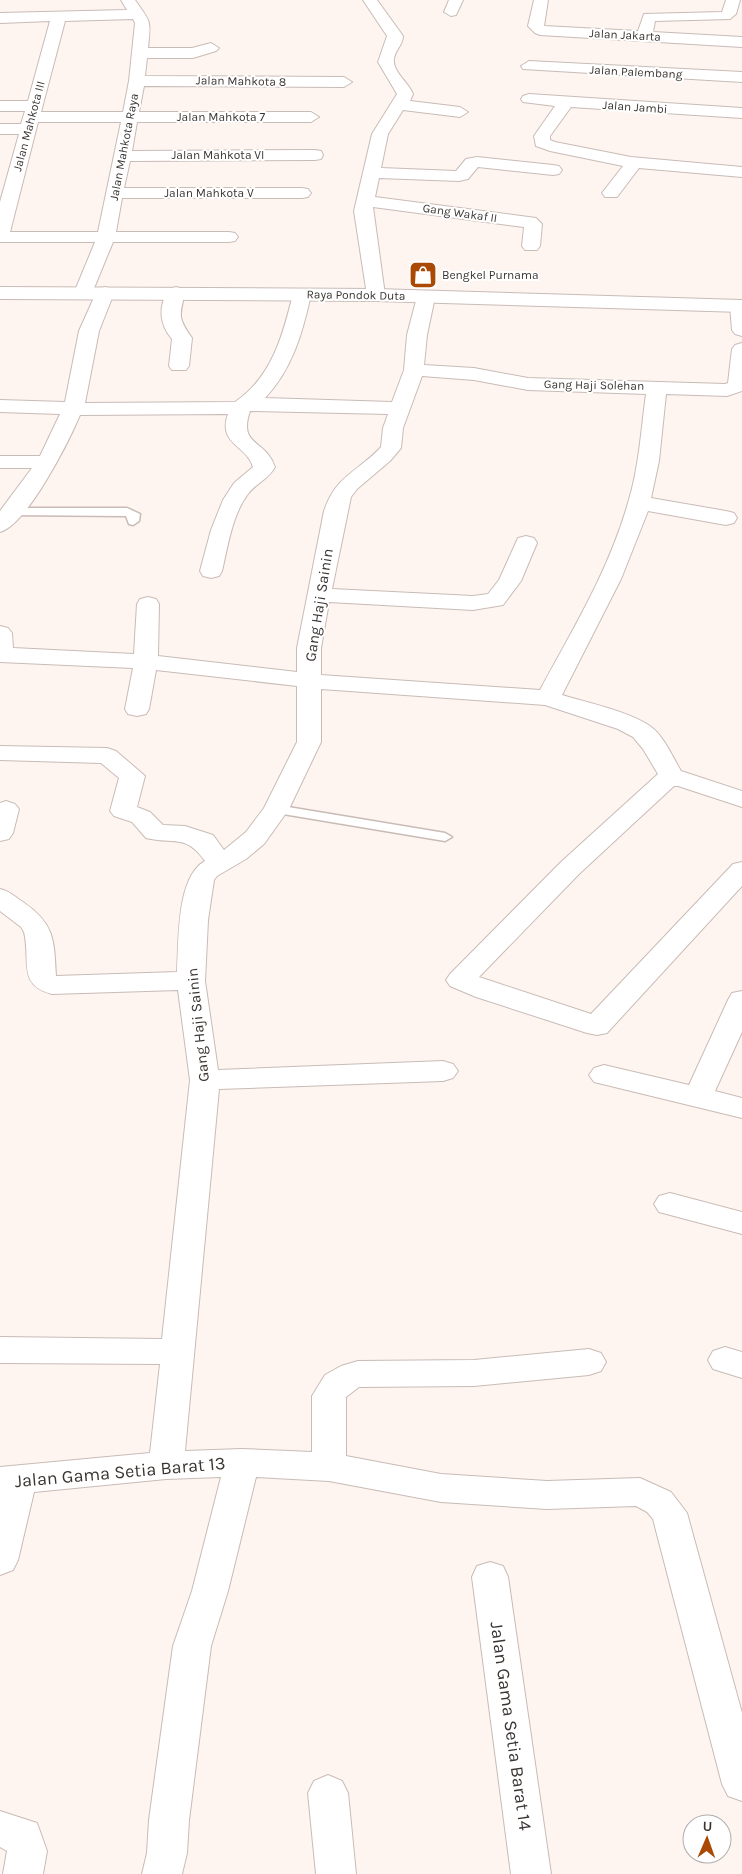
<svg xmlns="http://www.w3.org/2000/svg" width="742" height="1874" viewBox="0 0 742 1874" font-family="Karla,sans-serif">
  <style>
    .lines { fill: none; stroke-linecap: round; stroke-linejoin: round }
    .lane-casing { stroke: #c9bbb6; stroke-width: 3 }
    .street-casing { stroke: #c9bbb6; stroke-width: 2 }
    .secondary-casing { stroke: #c9bbb6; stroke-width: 2 }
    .lane { fill: #fff; fill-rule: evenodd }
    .street { fill: #fff; fill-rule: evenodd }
    .secondary { fill: #fff; fill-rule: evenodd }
    .labels { text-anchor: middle; stroke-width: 4; stroke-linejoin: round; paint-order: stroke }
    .far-street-label { font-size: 12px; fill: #3a3532; stroke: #fff }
    .far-poi-label { font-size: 12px; fill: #3a3532; stroke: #fff; text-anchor: start }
    .street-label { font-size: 15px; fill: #3a3532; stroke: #fff }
    .near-street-label { font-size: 18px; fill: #3a3532; stroke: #fff }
  </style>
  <rect width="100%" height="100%" fill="#fef5f1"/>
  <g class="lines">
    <defs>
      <g id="lane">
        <polygon points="10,508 127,508 140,514 139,521 133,525 129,524 126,516 6,515 4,512"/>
        <polygon points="276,805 445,833 452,837 445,841 271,812 269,809 271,806"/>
      </g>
      <g id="street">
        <path d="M121 0H135C151 23 151 19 148 48H192L211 43 219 48 216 51 193 58H147L145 76 344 77 352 82 344 87 144 86 139 112H311L319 117 311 122H137L132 151 315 150 321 151 323 155 321 159 315 160 130 161 124 188H302L308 189 311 193 308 197 302 198H122L116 232H229L235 233 238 237 235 241 229 242H113L92 293 90 297H76L74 293 95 242H0V202L19 134H0V124H21L25 111H0V101H28L50 21 0 23V13L127 10ZM133 19 135 23 129 81 123 112H41L65 21ZM38 122H121L98 232H10Z"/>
        <path d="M363 0H377L403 36C403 45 395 50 394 59 392 71 409 83 413 94L410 101 460 107 468 112 460 117 403 110 388 134 381 168 456 171 466 159 477 157 553 165 559 166 562 170 559 174 553 175 478 167 468 179 459 181 379 178 375 197 536 218 542 224 540 246 537 250H525L522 246 524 227 373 207 385 295 383 299H369L367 295 354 211 372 134 397 94 378 62 387 36Z"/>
        <polygon points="449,0 463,0 456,15 451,16 444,12"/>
        <polygon points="534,0 548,0 544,26 638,31 644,14 722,12 726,0 740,0 736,14 730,19 655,21 653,32 742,37 742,47 540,35 535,33 528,26"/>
        <polygon points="529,61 742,72 742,82 523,69 521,66"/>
        <polygon points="529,94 742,108 742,118 571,107 550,136 550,140 555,142 631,157 742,167 742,177 639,168 617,197 605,197 602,193 623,166 550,151 536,146 534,136 555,106 523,102 521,99 523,96"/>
        <path d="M105 287 112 289 114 293 99 331 85 403 235 402C272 377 283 335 293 294L295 290H309L311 294C303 332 292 370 265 398L392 402 404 370 407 335 417 297 419 293H433L435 297 427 335 424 365 474 368 528 378 725 384 728 383 732 349 735 345 742 343V391L727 396 666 394 659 461 651 498 726 511 734 513 737 518 734 523 726 525 648 511 621 579 562 695C588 703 628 711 650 726 664 736 672 756 681 771L742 791V807L678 786H674L579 874 479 977 591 1014 733 864 742 862V886L607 1033 597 1035 587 1033 476 997 450 986 446 980 450 974 561 862 658 774 643 749 633 737 618 729 545 705 321 689V742L289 809 264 844 246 859 217 876 214 880 208 920 205 981 218 1070 443 1061 453 1064 458 1071 453 1078 443 1081 219 1089 185 1451 242 1449 312 1452V1396L325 1375 341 1366 358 1361 474 1360 589 1349 601 1353 606 1362 601 1371 589 1375 474 1386 359 1387 346 1397V1456L441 1474 547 1481 640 1478 671 1492 687 1513 742 1713V1801L728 1796 722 1784 653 1519 647 1512 636 1506 547 1509 441 1502 329 1481 256 1477 228 1591 211 1646 189 1820 187 1853 182 1874H142L147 1853 149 1820 173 1646 192 1591 221 1477 166 1479 34 1492 18 1560 13 1570 0 1575V1467L150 1453 160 1364 0 1363V1337L162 1339 190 1080 178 990 52 994C17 985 31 961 24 932L21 927 0 911V889C10 891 15 897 23 902 55 924 54 940 56 976L177 972C179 942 176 877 205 861 185 833 174 845 146 838L132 822 114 816 110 811 119 778 101 763 0 760V746L107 748 116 751 145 776 137 807 150 812 163 825 185 826 213 835 224 850 246 832 264 808 297 742V686L156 670 149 709 146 714 137 716 128 714 125 709 133 668 0 662V626L8 628 12 633 13 648 134 654 137 604 140 599 148 597 156 599 159 604 158 656 297 672V648L324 511C336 475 358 472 381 447L383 428 388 414 250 411C238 447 265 438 275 467 268 480 256 483 248 494 232 515 228 546 222 571L219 576 211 578 203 576 200 571 211 530 223 500 234 483 253 467C247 445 217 444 228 414L80 415C69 441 27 525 0 532V511L32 468H0V456H40L60 414 0 412V400L65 402 79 331 96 293 98 289ZM422 376 474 380 528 390 646 394C641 430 639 468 628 503 609 570 573 629 540 690L321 675V648L329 602 473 610 503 605 521 581 537 543 534 538 526 536 518 538 499 580 488 594 473 596 332 589 351 497 357 489 390 461 401 448 403 428Z"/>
        <path d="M176 287 183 289 185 293C179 316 178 318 192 338L189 366 186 370H172L169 366 172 339C159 324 158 306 169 289Z"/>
        <polygon points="739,300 742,301 742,336 735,334 732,330 730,306 732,302"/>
        <polygon points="6,801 15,804 19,809 13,833 9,839 0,841 0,803"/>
        <polygon points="742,991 742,1032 715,1091 742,1098 742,1118 594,1082 589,1075 594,1068 604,1065 689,1085 728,1000 732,993"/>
        <polygon points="670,1193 742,1212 742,1234 659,1212 654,1204 659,1196"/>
        <polygon points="725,1347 742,1352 742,1378 713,1369 708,1360 713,1351"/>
        <polygon points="490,1562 503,1566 508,1577 551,1874 511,1874 472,1577 477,1566"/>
        <polygon points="328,1775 342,1781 348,1793 356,1874 316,1874 308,1793 314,1781"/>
        <polygon points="0,1811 37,1823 47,1851 43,1874 3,1874 7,1851 0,1847"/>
      </g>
      <polygon id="secondary" points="0,287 376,289 742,300 742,312 376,301 0,299"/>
    </defs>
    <!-- lane casing -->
    <use href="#lane" class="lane-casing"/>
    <!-- street casing -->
    <use href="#street" class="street-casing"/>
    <!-- secondary casing -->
    <use href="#secondary" class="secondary-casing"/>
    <!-- lane -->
    <use href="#lane" class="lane"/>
    <!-- street -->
    <use href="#street" class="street"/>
    <!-- secondary -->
    <use href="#secondary" class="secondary"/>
  </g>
  <!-- icons -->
  <defs>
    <symbol id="shop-square" viewBox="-11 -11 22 22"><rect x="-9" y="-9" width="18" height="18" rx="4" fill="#aa4904" stroke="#fff"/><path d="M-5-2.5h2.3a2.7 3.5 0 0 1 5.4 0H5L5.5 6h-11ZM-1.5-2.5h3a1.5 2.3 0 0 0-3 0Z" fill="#fff"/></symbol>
  </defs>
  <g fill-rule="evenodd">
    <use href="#shop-square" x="407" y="259" width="32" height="32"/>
  </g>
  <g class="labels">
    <!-- far-street labels -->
    <g class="far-street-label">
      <text transform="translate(625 35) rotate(3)" y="4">Jalan Jakarta</text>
      <text transform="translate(636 72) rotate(3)" y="4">Jalan Palembang</text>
      <text transform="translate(241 81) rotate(1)" y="4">Jalan Mahkota 8</text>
      <text transform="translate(635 107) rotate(4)" y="4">Jalan Jambi</text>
      <text x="221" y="121">Jalan Mahkota 7</text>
      <text transform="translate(29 126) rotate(-75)" y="4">Jalan Mahkota III</text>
      <text transform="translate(124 147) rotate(-79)" y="4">Jalan Mahkota Raya</text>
      <text x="218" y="159">Jalan Mahkota VI</text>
      <text x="209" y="197">Jalan Mahkota V</text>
      <text transform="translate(460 213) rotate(8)" y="4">Gang Wakaf II</text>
      <text transform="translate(356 295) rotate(1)" y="4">Raya Pondok Duta</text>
      <text transform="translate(594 385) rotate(1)" y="4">Gang Haji Solehan</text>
    </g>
    <!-- far-poi labels -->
    <g class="far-poi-label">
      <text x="442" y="279">Bengkel Purnama</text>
    </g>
    <!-- street labels -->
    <g class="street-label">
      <text transform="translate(319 605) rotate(-81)" y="5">Gang Haji Sainin</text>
      <text transform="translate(198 1025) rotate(-96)" y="5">Gang Haji Sainin</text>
    </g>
    <!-- near-street labels -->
    <g class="near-street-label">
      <text transform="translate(120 1472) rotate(-5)" y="6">Jalan Gama Setia Barat 13</text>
      <text transform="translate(511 1726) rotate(82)" y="6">Jalan Gama Setia Barat 14</text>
    </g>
  </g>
  <!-- north arrow -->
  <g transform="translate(707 1839) rotate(2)"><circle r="24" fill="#ffffff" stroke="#b0aead"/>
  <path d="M0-4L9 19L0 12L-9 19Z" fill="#aa4904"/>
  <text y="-8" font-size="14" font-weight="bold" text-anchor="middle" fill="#3a3532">U</text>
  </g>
</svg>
